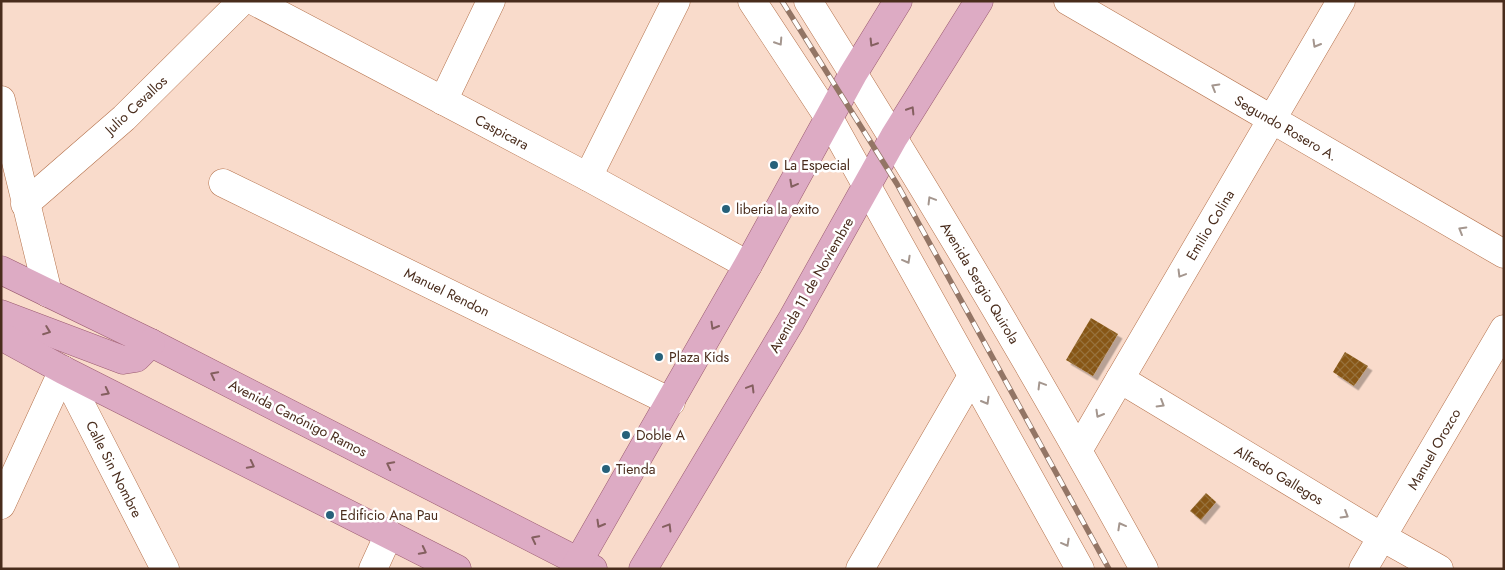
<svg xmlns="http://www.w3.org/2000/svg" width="1505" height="570" viewBox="0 0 1505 570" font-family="Jost,sans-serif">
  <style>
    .building { fill: url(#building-cross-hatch); filter: url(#shadow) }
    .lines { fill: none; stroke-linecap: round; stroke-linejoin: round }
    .minor-casing { stroke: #b4714b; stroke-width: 29 }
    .major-casing { stroke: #9a5a6f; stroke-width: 29 }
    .minor { stroke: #fff; stroke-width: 28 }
    .major { stroke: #ddabc4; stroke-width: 28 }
    .rail-casing { stroke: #937565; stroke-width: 5.5 }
    .rail { stroke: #fff; stroke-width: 4; stroke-dasharray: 11; stroke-linecap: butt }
    .oneway { stroke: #a4968e }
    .oneway2 { stroke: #845f5f }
    .poi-dot { fill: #27617a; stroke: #fff; stroke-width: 2 }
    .labels { text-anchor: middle; stroke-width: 5; stroke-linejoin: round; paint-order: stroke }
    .street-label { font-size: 14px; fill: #492c1c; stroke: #fff }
    .poi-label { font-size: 14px; fill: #492c1c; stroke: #fff; text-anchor: start }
  </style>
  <defs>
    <pattern id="building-cross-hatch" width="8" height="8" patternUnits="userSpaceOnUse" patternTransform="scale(1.25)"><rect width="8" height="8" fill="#875713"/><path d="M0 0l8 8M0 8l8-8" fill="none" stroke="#97713d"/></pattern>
    <filter id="shadow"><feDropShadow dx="4.5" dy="4.5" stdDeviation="0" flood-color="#0004"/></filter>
  </defs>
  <rect width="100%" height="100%" fill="#f9dbcb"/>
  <!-- building -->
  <g class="building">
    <polygon points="1091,318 1118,334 1093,376 1066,360"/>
    <polygon points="1345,352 1368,366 1354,386 1333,372"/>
    <polygon points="1206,493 1216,502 1201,520 1190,511"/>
  </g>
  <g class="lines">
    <defs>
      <g id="minor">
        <polyline points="254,1 588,177 748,265"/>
        <polyline points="752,1 829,118 1080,569"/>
        <path d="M808 1C925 187 1038 376 1144 569"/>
        <polyline points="1068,1 1504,254"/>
        <polyline points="1,100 48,293"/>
        <polyline points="443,101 491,1"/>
        <polyline points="588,177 676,1"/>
        <polyline points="223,183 671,402"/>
        <polyline points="25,204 124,118 242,1"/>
        <polyline points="63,370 165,569"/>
        <polyline points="1120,379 1382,537 1439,569"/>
        <polyline points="1079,449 1341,1"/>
        <polyline points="1,505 63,370"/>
        <polyline points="373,569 389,534"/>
        <polyline points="860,569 972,376"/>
        <polyline points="1363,569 1504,329"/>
      </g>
      <g id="major">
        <polyline points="1,270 151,343 593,569"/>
        <polyline points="1,314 123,360 136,358 151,343"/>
        <polyline points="1,336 63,370 457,569"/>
        <polyline points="574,569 748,265 853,74 898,1"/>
        <polyline points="643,569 791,321 894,137 979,1"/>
      </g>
    </defs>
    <!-- minor casing -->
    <use href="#minor" class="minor-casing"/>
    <!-- major casing -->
    <use href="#major" class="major-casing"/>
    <!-- minor -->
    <use href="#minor" class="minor"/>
    <!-- major -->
    <use href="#major" class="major"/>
    <defs>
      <polyline id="rail" points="782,1 897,184 1109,569"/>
    </defs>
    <!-- rail casing -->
    <use href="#rail" class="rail-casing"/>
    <!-- rail -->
    <use href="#rail" class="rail"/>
  </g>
  <!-- one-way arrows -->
  <defs><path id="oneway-chevron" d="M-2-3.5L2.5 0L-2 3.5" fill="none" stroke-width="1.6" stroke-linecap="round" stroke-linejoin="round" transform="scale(1.25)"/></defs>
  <g class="oneway">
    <use href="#oneway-chevron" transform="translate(779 42) rotate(57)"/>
    <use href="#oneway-chevron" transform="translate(1316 44) rotate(120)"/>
    <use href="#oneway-chevron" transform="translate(1215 87) rotate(-150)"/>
    <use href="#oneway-chevron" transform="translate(931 200) rotate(-121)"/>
    <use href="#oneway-chevron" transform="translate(1462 230) rotate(-150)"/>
    <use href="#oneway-chevron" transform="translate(907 260) rotate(61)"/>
    <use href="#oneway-chevron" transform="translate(1181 274) rotate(121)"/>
    <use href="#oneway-chevron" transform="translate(1041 385) rotate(-121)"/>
    <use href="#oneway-chevron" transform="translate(986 401) rotate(60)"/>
    <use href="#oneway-chevron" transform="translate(1161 404) rotate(31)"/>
    <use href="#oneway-chevron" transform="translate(1099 414) rotate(120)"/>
    <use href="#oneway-chevron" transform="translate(1345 515) rotate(31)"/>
    <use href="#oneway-chevron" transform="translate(1121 526) rotate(-119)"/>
    <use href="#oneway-chevron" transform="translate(1066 543) rotate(61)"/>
  </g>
  <g class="oneway2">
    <use href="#oneway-chevron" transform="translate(873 43) rotate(122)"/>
    <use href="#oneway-chevron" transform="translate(911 110) rotate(-58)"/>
    <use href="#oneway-chevron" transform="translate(793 184) rotate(119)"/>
    <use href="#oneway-chevron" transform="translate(714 326) rotate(120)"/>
    <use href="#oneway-chevron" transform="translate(47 331) rotate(21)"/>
    <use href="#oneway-chevron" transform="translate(214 375) rotate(-153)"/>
    <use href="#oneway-chevron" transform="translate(751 388) rotate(-59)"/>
    <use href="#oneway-chevron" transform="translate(106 392) rotate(27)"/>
    <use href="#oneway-chevron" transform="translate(251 465) rotate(27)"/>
    <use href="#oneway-chevron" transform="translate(390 465) rotate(-153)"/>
    <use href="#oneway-chevron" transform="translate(600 524) rotate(120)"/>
    <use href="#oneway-chevron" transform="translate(668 527) rotate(-59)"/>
    <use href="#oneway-chevron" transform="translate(535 539) rotate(-153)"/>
    <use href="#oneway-chevron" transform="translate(423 551) rotate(27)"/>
  </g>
  <!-- markers -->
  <g class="poi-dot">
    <circle cx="774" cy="165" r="5"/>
    <circle cx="726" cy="209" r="5"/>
    <circle cx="659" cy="357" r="5"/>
    <circle cx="626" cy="435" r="5"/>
    <circle cx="606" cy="469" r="5"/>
    <circle cx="330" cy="515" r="5"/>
  </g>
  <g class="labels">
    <!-- street labels -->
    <g class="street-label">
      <text transform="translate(136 105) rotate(-43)" y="5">Julio Cevallos</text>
      <text transform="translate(1286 128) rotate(30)" y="5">Segundo Rosero A.</text>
      <text transform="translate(502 132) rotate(28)" y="5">Caspicara</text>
      <text transform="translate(1210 225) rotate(-59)" y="5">Emilio Colina</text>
      <text transform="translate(980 283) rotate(59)" y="5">Avenida Sergio Quirola</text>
      <text transform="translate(811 285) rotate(-60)" y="5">Avenida 11 de Noviembre</text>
      <text transform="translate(447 292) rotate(26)" y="5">Manuel Rendon</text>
      <text transform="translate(298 418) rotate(27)" y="5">Avenida Canónigo Ramos</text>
      <text transform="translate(1434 449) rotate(-60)" y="5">Manuel Orozco</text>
      <text transform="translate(114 469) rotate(63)" y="5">Calle Sin Nombre</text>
      <text transform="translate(1279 475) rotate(31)" y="5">Alfredo Gallegos</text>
    </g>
    <!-- poi labels -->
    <g class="poi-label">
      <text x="784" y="170">La Especial</text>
      <text x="736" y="214">liberia la exito</text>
      <text x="669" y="362">Plaza Kids</text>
      <text x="636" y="440">Doble A</text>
      <text x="616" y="474">Tienda</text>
      <text x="340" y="520">Edificio Ana Pau</text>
    </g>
  </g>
  <!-- border -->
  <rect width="1505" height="570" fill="none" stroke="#492c1c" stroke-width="5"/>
</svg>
